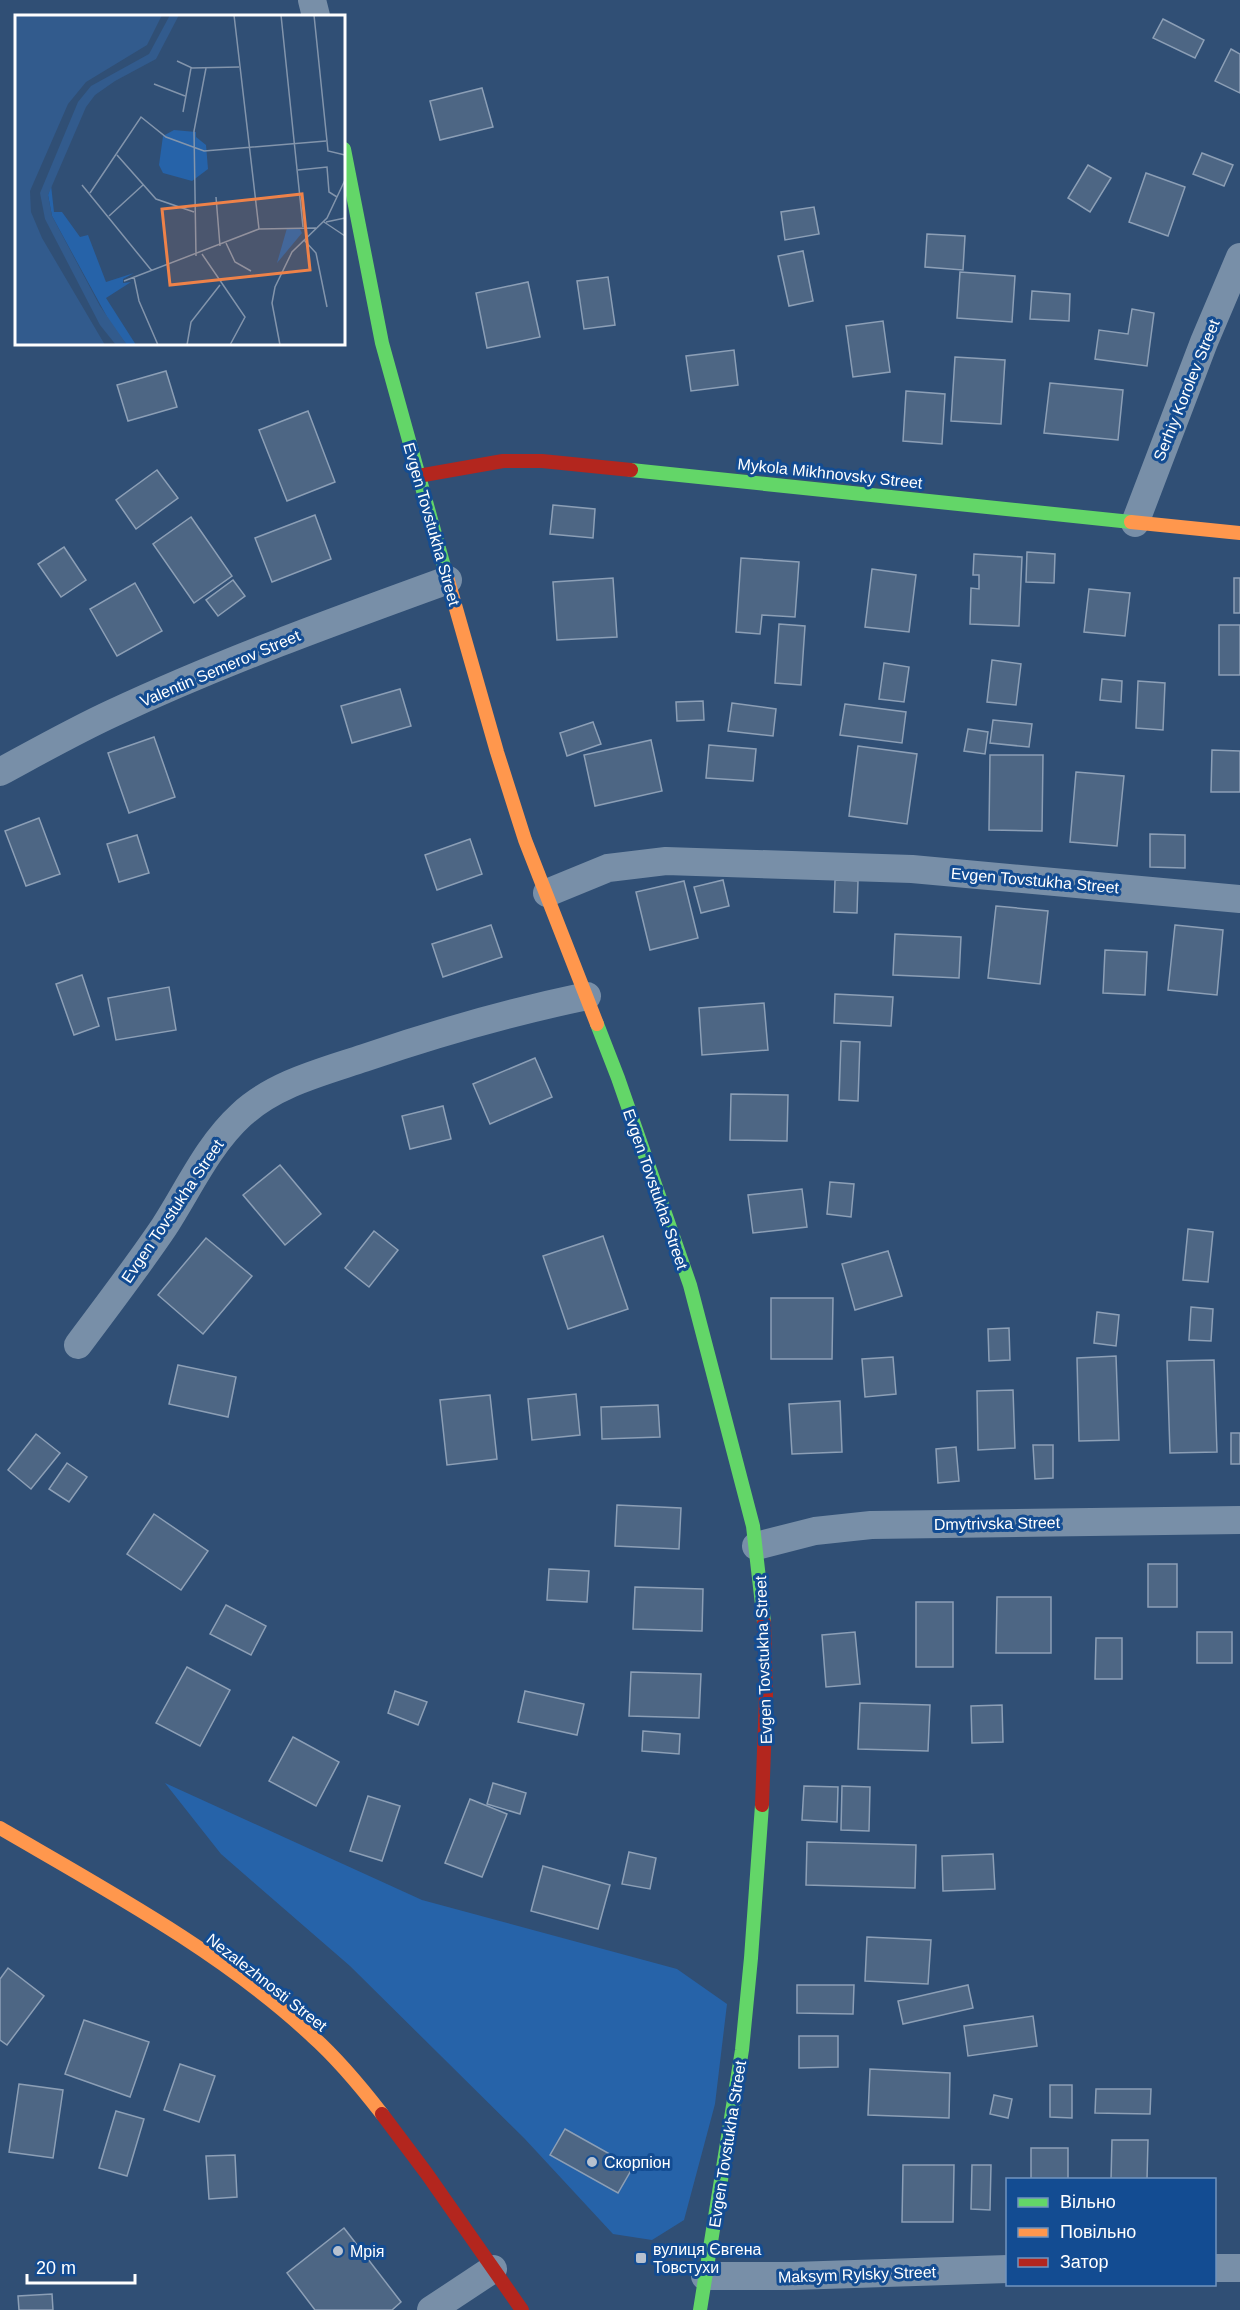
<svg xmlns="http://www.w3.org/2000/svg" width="1240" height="2310" viewBox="0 0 1240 2310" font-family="Arial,sans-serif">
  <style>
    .green { fill: #2663a9 }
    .building { fill: #4d6684; stroke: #8c9fb6; stroke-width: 1.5 }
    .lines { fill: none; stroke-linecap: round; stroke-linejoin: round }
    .street { stroke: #788fa8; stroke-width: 28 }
    .fast { stroke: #63d668; stroke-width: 14 }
    .slow { stroke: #ff974d; stroke-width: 14 }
    .jam { stroke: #b3261e; stroke-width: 14 }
    .poi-dot { fill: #b7c1cf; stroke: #134c92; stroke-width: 2 }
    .labels { text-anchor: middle; stroke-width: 6; stroke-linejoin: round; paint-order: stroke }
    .street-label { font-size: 16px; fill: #fff; stroke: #134c92 }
    .poi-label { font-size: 16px; fill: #fff; stroke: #134c92; text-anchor: start }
    .inset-road { fill: none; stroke: #8395ac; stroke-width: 1.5 }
    .view { fill: #ee8249; fill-opacity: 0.15; stroke: #ee8249; stroke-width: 3 }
    .inset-edge { fill: none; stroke: #fff; stroke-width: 3 }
  </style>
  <rect width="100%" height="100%" fill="#304f75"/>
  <!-- green -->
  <polygon class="green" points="165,1783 422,1900 677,1969 727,2004 715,2104 684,2220 652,2240 613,2234 524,2138 350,1966 221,1854"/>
  <!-- building -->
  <g class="building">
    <polygon points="1163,19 1204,40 1195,58 1153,38"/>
    <polygon points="1231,49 1240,54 1240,93 1215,81"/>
    <polygon points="482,88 493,127 440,140 430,101"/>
    <polygon points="1202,153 1233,165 1224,186 1193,174"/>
    <polygon points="1088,165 1111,178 1090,212 1068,198"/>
    <polygon points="1146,173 1185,187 1168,236 1129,222"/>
    <polygon points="814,207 819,234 785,240 781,212"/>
    <polygon points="927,234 965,236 963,270 925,267"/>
    <polygon points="803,251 813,301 789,306 778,256"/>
    <polygon points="960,272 1015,276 1012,322 957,318"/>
    <polygon points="608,277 615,325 584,329 577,281"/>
    <polygon points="528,282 540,337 487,348 476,293"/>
    <polygon points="1032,291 1070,294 1069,321 1030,319"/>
    <polygon points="1132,309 1154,313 1147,366 1095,359 1099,330 1128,334"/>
    <polygon points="883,321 890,372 853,377 846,326"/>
    <polygon points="734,350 738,385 691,391 686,356"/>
    <polygon points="955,357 1005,360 1001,424 951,421"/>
    <polygon points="166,371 177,407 128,421 117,385"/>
    <polygon points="1050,383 1123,390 1118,440 1044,433"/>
    <polygon points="906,391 945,394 942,444 903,441"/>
    <polygon points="308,411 335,482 287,501 259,430"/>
    <polygon points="157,470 178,498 136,529 116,500"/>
    <polygon points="553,505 595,509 593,538 550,534"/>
    <polygon points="315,515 331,559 272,582 255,538"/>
    <polygon points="191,517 232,576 194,603 153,544"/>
    <polygon points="64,547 86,580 61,597 38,564"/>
    <polygon points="1027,552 1055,554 1054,583 1026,582"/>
    <polygon points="974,554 1022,557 1019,626 970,624 971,588 979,589 979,575 973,575"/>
    <polygon points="741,558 799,562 795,617 762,615 760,634 736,632"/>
    <polygon points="872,569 916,575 909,632 865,627"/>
    <polygon points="613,578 617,637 557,640 553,582"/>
    <rect x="1234" y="578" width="6" height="35"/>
    <polygon points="233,580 245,596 218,616 206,600"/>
    <polygon points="135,583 162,631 117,656 90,609"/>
    <polygon points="1089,589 1130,593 1125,636 1084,632"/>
    <polygon points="779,624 805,626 801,685 775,683"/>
    <rect x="1219" y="625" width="21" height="50"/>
    <polygon points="992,660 1021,664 1016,705 987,702"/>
    <polygon points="884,663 909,667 904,702 879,699"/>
    <polygon points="1102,679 1122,681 1121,702 1100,700"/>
    <polygon points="1138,681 1165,683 1163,730 1136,728"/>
    <polygon points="400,689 411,726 352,743 341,706"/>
    <polygon points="703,701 704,720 677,721 676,702"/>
    <polygon points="732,703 776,709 773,736 728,731"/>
    <polygon points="845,704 906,712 902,743 840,735"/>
    <polygon points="993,720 1032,724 1029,747 990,743"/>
    <polygon points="593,722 601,744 567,756 560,733"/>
    <polygon points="968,729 988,732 985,754 964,751"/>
    <polygon points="154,737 175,797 129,813 108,753"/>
    <polygon points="651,740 662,791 595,806 584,755"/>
    <polygon points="709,745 756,749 753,781 706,778"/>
    <polygon points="858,746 917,754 907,824 849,816"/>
    <polygon points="1212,750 1240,751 1240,792 1211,792"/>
    <polygon points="990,755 1043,755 1042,831 989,830"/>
    <polygon points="1076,772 1124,776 1117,846 1070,842"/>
    <polygon points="39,818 60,874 26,886 5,831"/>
    <polygon points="1150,834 1185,835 1185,868 1150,867"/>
    <polygon points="137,835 149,873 119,882 107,844"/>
    <polygon points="470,839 482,874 437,890 425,855"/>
    <polygon points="723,880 729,906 701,913 694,887"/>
    <polygon points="835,880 858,881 857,913 834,912"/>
    <polygon points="684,881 698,938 650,950 636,892"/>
    <polygon points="996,906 1048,911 1040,984 988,978"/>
    <polygon points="491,925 502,957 443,977 432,944"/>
    <polygon points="1175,925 1223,930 1217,995 1168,990"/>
    <polygon points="895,934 961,937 959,978 893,975"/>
    <polygon points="1105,950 1147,952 1145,995 1103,993"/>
    <polygon points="82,975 99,1026 74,1035 56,984"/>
    <polygon points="169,987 176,1030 116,1040 108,998"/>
    <polygon points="835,994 893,997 891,1026 834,1023"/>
    <polygon points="764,1003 768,1050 702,1055 699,1008"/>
    <polygon points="841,1041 860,1042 858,1101 839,1100"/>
    <polygon points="535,1058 552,1097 490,1124 473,1084"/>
    <polygon points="731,1094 788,1095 787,1141 730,1140"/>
    <polygon points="443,1106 451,1139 410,1149 402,1116"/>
    <polygon points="280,1165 321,1214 285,1245 243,1195"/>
    <polygon points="830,1182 854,1184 851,1217 827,1214"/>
    <polygon points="802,1189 807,1227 753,1233 748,1195"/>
    <polygon points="1188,1229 1213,1232 1208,1282 1183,1280"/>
    <polygon points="374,1231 398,1250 369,1287 345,1268"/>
    <polygon points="603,1236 628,1309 568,1329 543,1256"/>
    <polygon points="206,1238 252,1276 203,1334 158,1295"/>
    <polygon points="888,1251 902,1296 855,1310 842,1264"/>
    <polygon points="771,1298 833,1298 832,1359 771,1359"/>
    <polygon points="1191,1307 1213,1309 1211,1341 1189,1340"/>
    <polygon points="1097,1312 1119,1315 1116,1346 1094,1343"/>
    <polygon points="1009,1328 1010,1360 989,1361 988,1329"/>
    <polygon points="1116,1356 1119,1440 1079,1441 1077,1358"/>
    <polygon points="893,1357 896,1394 865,1397 862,1359"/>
    <polygon points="1214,1360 1217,1452 1170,1453 1167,1361"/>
    <polygon points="178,1365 236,1377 228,1417 169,1404"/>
    <polygon points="1013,1390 1015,1448 978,1450 977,1391"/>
    <polygon points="576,1394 580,1435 532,1440 528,1399"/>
    <polygon points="490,1395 497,1459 447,1465 440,1400"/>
    <polygon points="840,1401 842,1452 792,1454 789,1404"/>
    <polygon points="658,1405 660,1437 602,1439 601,1407"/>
    <rect x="1231" y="1433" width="9" height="31"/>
    <polygon points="36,1434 60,1453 31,1489 8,1470"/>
    <polygon points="1033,1445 1053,1445 1053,1478 1035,1479"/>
    <polygon points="956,1447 959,1481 938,1483 936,1449"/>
    <polygon points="67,1463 87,1477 69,1502 49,1489"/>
    <polygon points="617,1505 681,1508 679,1549 615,1546"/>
    <polygon points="154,1514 208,1551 181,1590 127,1554"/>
    <rect x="1148" y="1564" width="29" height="43"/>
    <polygon points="549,1569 589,1571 587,1602 547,1600"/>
    <polygon points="635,1587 703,1589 702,1631 633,1629"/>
    <polygon points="997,1597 1051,1597 1051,1653 996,1653"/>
    <rect x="916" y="1602" width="37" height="65"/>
    <polygon points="226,1605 266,1626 251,1655 210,1634"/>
    <polygon points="855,1632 860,1684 826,1687 822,1635"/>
    <rect x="1197" y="1632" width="35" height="31"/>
    <polygon points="1096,1638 1122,1638 1122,1679 1095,1679"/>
    <polygon points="187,1667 230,1690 200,1746 156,1723"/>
    <polygon points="631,1672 701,1674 699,1718 629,1716"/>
    <polygon points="395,1691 427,1702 418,1725 388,1713"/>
    <polygon points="525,1691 584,1704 577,1735 518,1722"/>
    <polygon points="860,1703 930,1705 928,1751 858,1749"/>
    <polygon points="1002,1705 1003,1742 972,1743 971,1706"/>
    <polygon points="643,1731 680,1734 679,1754 642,1751"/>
    <polygon points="293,1737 339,1762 316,1806 269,1781"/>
    <polygon points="493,1783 526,1793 520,1814 487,1804"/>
    <polygon points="804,1786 838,1787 837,1822 802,1820"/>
    <polygon points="842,1786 870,1787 869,1831 841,1830"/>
    <polygon points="368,1796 400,1806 382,1861 350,1851"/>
    <polygon points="470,1799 507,1814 482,1877 445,1863"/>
    <polygon points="807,1842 916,1845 915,1888 806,1885"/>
    <polygon points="629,1852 656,1858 650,1889 622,1884"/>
    <polygon points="993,1854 995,1889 943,1891 942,1856"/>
    <polygon points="543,1866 610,1885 598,1929 531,1911"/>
    <polygon points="867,1937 931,1940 928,1984 865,1981"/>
    <polygon points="8,1968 44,1996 7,2045 0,2040 0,1979"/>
    <polygon points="797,1985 854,1985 853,2014 797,2013"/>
    <polygon points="968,1985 973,2008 903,2024 898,2001"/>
    <polygon points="1033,2016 1037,2046 968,2056 964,2026"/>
    <polygon points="84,2020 149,2042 130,2097 65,2074"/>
    <polygon points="799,2036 838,2036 838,2067 799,2068"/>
    <polygon points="180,2064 215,2076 199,2122 164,2110"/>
    <polygon points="870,2069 950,2073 949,2118 868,2115"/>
    <polygon points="19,2084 63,2090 53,2158 9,2152"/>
    <polygon points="1050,2085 1072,2085 1072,2118 1050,2117"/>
    <polygon points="1096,2089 1151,2089 1150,2114 1095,2113"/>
    <polygon points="994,2095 1012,2099 1008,2118 990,2114"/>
    <polygon points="116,2111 144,2119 127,2176 99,2168"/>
    <polygon points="565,2129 633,2167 618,2193 550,2155"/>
    <polygon points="1112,2140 1148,2140 1147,2180 1111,2180"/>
    <rect x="1031" y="2148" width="37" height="32"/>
    <polygon points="235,2155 237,2197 209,2199 206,2156"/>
    <polygon points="903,2165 954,2165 953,2222 902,2222"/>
    <polygon points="972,2165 991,2165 990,2210 971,2209"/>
    <polygon points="344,2228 401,2302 392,2310 315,2310 287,2273"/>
    <polygon points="52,2294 53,2310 19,2310 18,2296"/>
  </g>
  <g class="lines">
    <!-- street -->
    <g class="street">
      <polyline points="312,0 316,16"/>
      <polyline points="1135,523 1204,342 1240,257"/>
      <path d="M0 772C37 752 74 731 113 713 222 662 335 621 448 580"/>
      <polyline points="547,893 608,868 666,861 912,869 1240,899"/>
      <path d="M78 1345C107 1306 137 1267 164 1227 188 1190 208 1145 241 1115 274 1084 322 1072 364 1058 437 1033 511 1012 587 996"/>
      <polyline points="756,1546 815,1531 871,1525 1240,1520"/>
      <polyline points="1214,2268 1240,2268"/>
      <polyline points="705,2276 793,2276 1008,2269"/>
      <polyline points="431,2310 493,2269"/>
    </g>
    <!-- fast -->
    <g class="fast">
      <polyline points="344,149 382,343 445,570"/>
      <polyline points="631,470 1131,522"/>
      <polyline points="597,1024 618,1078 690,1285 753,1526 764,1622"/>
      <polyline points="700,2310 742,2050 751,1958 762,1805"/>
    </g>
    <!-- slow -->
    <g class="slow">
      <polyline points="1131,522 1240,533"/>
      <polyline points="445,570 497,752 525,840 597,1024"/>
      <path d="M0 1828C103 1888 225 1954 312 2036 338 2059 361 2087 382 2114"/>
    </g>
    <!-- jam -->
    <g class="jam">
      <polyline points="418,476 503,461 542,461 631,470"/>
      <polyline points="762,1805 766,1695 764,1622"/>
      <polyline points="382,2114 427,2174 522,2310"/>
    </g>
  </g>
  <!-- markers -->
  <g class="poi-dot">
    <circle cx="592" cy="2162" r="6"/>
    <circle cx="338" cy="2251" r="6"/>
    <rect x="635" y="2252" width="12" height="12" rx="3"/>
  </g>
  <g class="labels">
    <!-- street labels -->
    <g class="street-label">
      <text transform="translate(1186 390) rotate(-68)" y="6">Serhiy Korolev Street</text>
      <text transform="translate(830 473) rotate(6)" y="6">Mykola Mikhnovsky Street</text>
      <text transform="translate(432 524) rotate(74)" y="6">Evgen Tovstukha Street</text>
      <text transform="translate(220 668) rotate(-23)" y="6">Valentin Semerov Street</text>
      <text transform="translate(1035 880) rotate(5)" y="6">Evgen Tovstukha Street</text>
      <text transform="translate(656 1189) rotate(71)" y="6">Evgen Tovstukha Street</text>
      <text transform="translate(172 1211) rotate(-56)" y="6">Evgen Tovstukha Street</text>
      <text transform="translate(997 1523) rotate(-1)" y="6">Dmytrivska Street</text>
      <text transform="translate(763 1660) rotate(-92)" y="6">Evgen Tovstukha Street</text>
      <text transform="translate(267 1982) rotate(38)" y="6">Nezalezhnosti Street</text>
      <text transform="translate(727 2144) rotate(-81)" y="6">Evgen Tovstukha Street</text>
      <text transform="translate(857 2274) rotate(-2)" y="6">Maksym Rylsky Street</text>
    </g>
    <!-- poi labels -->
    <g class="poi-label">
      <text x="604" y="2168">Скорпіон</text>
      <text x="653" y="2255">вулиця Євгена<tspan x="653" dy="18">Товстухи</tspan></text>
      <text x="350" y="2257">Мрія</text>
    </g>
  </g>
  <!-- overview -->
  <g transform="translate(15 15)">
    <rect width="330" height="330" fill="#304f75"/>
    <path d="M159 115 181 117V122L191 130 193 154 177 166 148 158 144 150 148 121ZM36 170 39 197H47L65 222 73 220 91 267 119 258 108 264V268L116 267 91 283 121 330H112L97 311 37 201 33 180ZM272 213 285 214 287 218 262 248Z" fill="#2663a9"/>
    <path d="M0 0H147L132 30 71 67 53 89 15 176 16 197 27 223 90 330H0ZM155 0H164L141 44 100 66 80 80 71 92 33 180 37 201 85 291 112 330H101L85 310 30 204 25 178 63 87 76 71 134 39Z" fill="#325b8d"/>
    <path class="inset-road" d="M219 0 244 214M266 0 288 212M299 0 313 136 330 140M162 46 177 53 224 52M139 69 170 81M168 97 176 53M102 140 141 184 179 197M283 155 312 152 314 177 322 182M67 170 137 256M75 178 126 102 151 122 189 136 311 126M201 182 205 231M94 201 128 170M309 207 330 221M311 207 330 203M289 225 301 238 312 292M211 228 220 247 236 256M187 239 230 302 215 330M181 241 179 116 191 53M119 262 124 286 143 330M109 266 244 214 301 213M172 330 176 307 205 270M265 330 257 288 260 272 277 237 312 203 330 165"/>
    <path class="view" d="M287 179 295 255 155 270 147 194Z"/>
    <rect width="330" height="330" class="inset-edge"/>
  </g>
  <!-- legend -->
  <rect x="1006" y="2178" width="210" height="108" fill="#134c92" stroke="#7194be" stroke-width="1.5"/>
  <rect x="1018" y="2198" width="30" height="9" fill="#63d668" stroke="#7194be" stroke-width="1.5"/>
  <text x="1060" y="2208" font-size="18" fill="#ffffff">Вільно</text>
  <rect x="1018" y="2228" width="30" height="9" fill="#ff974d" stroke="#7194be" stroke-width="1.5"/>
  <text x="1060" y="2238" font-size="18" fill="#ffffff">Повільно</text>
  <rect x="1018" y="2258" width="30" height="9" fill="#b3261e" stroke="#7194be" stroke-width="1.5"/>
  <text x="1060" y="2268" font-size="18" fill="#ffffff">Затор</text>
  <!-- scale -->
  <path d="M27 2274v9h108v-9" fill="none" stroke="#ffffff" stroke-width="3"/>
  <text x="36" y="2274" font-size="18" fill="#ffffff" stroke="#134c92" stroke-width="4.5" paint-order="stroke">20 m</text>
</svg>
